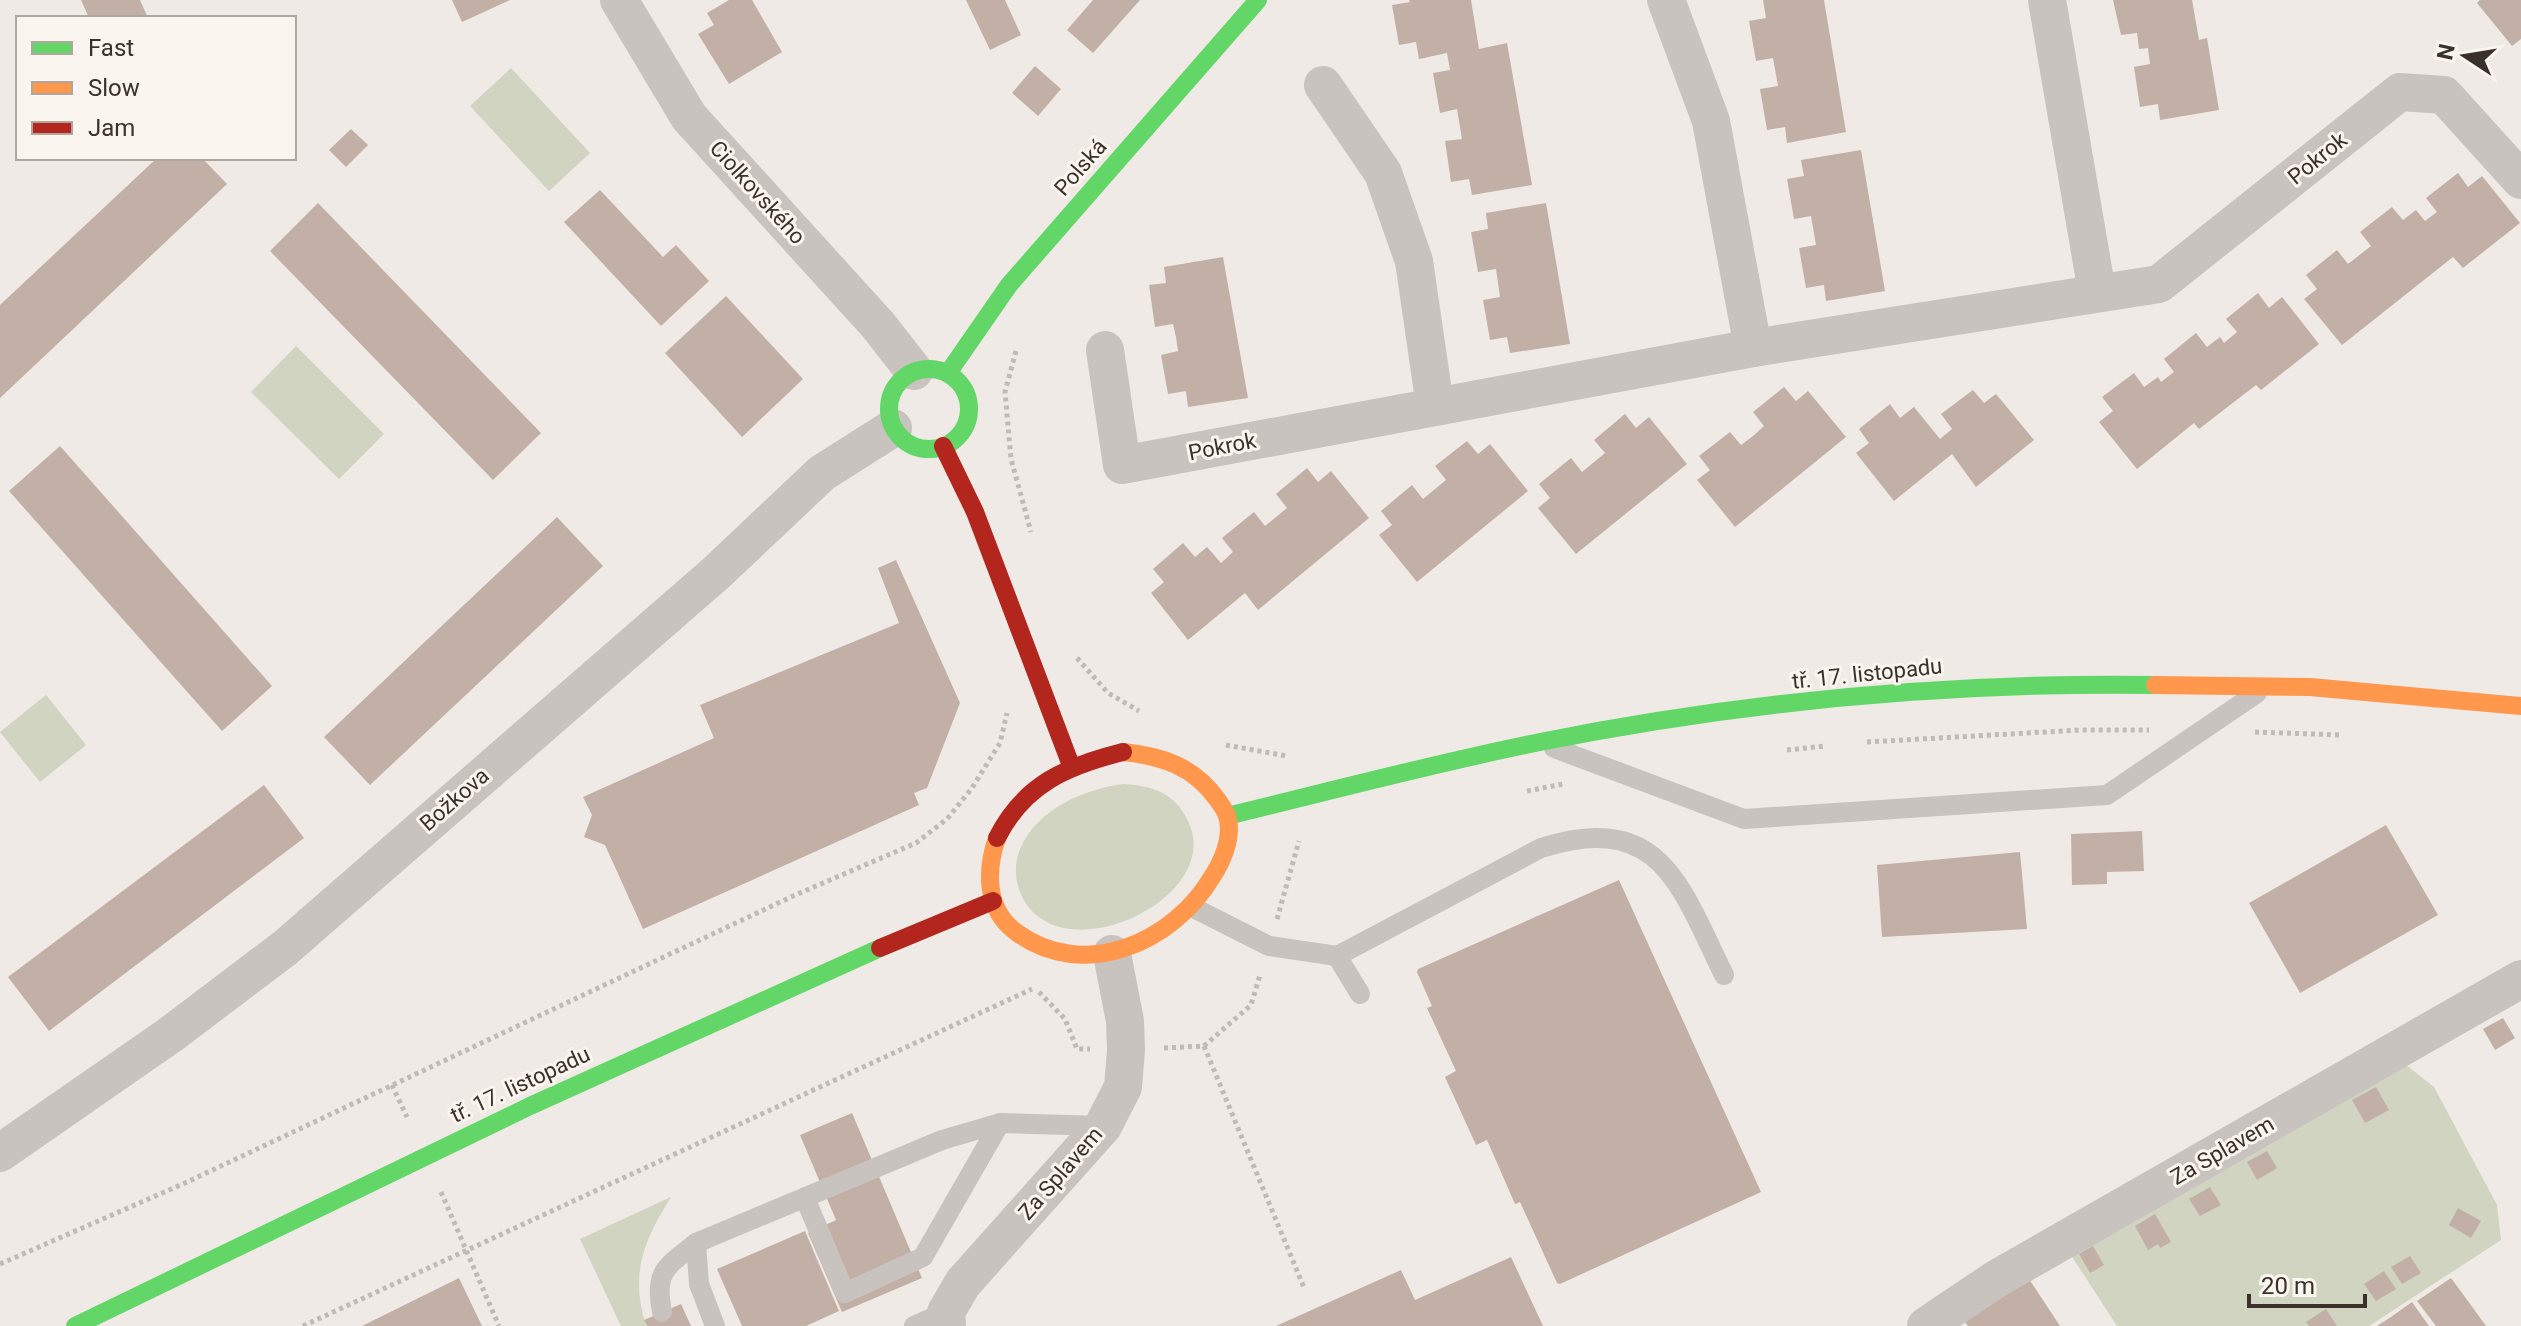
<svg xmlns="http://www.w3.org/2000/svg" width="2521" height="1326" viewBox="0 0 2521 1326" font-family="Roboto,sans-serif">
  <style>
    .green { fill: #d0d4c0 }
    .building { fill: #c2b0a7 }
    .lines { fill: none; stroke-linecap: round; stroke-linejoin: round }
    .path { stroke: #c1bbb6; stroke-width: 5; stroke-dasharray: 4 4; stroke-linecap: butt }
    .lane { stroke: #c8c3be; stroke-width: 20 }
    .street { stroke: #c8c3be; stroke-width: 38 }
    .fast { stroke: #63d668; stroke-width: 18 }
    .slow { stroke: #ff974d; stroke-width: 18 }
    .jam { stroke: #b3261e; stroke-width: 18 }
    .labels { text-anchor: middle; stroke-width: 6; stroke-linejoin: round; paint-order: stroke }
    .street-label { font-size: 22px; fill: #3a312b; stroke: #faf5ee }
  </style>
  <rect width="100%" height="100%" fill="#efeae5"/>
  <!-- green -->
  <g class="green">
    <polygon points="511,68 590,153 549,191 470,106"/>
    <polygon points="296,346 384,434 339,479 251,392"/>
    <polygon points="46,695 86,745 40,782 0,732"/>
    <path d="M1124 784C1153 786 1175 793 1188 821 1225 896 1069 972 1025 902 1015 886 1013 867 1020 849 1037 809 1084 789 1124 784Z"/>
    <polygon points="2406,1065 2434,1087 2497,1205 2501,1240 2369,1326 2117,1326 2071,1255"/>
    <path d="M671 1197C643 1242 630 1273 646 1326H621L580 1239Z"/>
  </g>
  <!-- building -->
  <g class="building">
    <polygon points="81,0 140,0 148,18 89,18"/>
    <polygon points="452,0 510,0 462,22"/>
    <polygon points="729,0 752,0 782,52 729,84 698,34 714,25 707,13"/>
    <polygon points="966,0 1005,0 1021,35 990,50"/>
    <polygon points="1093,0 1140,0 1093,53 1067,30"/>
    <polygon points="1409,0 1471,0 1479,49 1507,43 1532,185 1472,195 1469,179 1451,182 1445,141 1462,139 1457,109 1440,113 1433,73 1450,70 1447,53 1419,59 1416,42 1399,45 1392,5 1410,2"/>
    <polygon points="1763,0 1824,0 1846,132 1787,143 1785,127 1767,130 1760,89 1778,86 1773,58 1756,61 1749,21 1766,18"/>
    <polygon points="2113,0 2192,0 2199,40 2207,38 2219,110 2160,120 2158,104 2140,107 2134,67 2150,64 2148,48 2139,49 2137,33 2121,35"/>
    <polygon points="2480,0 2521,0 2521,39 2512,46 2477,3"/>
    <polygon points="1035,66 1061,89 1038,116 1012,93"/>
    <polygon points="351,129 368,145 346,167 329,150"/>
    <polygon points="1861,150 1885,291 1826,301 1824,285 1806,288 1799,248 1816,245 1811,216 1794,219 1787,179 1804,176 1801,160"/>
    <polygon points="157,158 202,158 227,184 0,398 0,305"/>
    <polygon points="2458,173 2468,187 2482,176 2520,223 2463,268 2453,257 2342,345 2304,299 2317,289 2306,275 2337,250 2348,264 2371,246 2360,232 2392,207 2403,220 2416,210 2425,221 2437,212 2426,198"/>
    <polygon points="600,190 663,257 676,245 709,281 661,326 564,222"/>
    <polygon points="318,203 541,433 493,480 270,251"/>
    <polygon points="1546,203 1570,344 1510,353 1507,337 1490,340 1483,300 1500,297 1496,269 1478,272 1471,232 1488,229 1486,213"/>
    <polygon points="1223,257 1248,398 1188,407 1186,391 1168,394 1161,355 1178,351 1176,337 1173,324 1155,327 1149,285 1166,283 1164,267"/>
    <polygon points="2258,293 2269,308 2282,297 2319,344 2261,390 2256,385 2199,429 2194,423 2137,469 2099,422 2113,411 2102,397 2134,373 2144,387 2158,377 2161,382 2174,372 2164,359 2196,333 2207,347 2220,337 2224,343 2237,332 2226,319"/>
    <polygon points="726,296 803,379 742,437 665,353"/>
    <polygon points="1784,387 1796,401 1808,391 1846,437 1735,527 1697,480 1710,470 1699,456 1730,432 1741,445 1753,436 1764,426 1753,412"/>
    <polygon points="1973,390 1984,403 1996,394 2034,440 1976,487 1952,454 1894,501 1856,453 1869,443 1859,429 1890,404 1900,418 1914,407 1940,439 1952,429 1941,414"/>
    <polygon points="1625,414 1636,428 1649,417 1687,464 1576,554 1538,508 1550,498 1539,484 1571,458 1582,472 1605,453 1594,440"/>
    <polygon points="1467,441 1478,454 1490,444 1528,491 1417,582 1379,535 1392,525 1381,511 1412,485 1423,499 1446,480 1435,466"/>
    <polygon points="60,446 272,686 222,731 9,491"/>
    <polygon points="1307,468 1318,482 1331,471 1369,518 1258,610 1245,593 1188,640 1151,593 1164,582 1153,569 1183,543 1195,557 1207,547 1221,563 1233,552 1222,538 1254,512 1265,526 1287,508 1276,494"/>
    <polygon points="557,517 603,566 370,785 324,737"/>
    <polygon points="896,560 960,703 927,788 914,793 919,805 643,929 605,845 584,837 592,815 583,797 714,738 700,705 899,623 878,568"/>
    <polygon points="264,785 304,838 49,1031 8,977"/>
    <polygon points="2386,825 2438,915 2300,993 2249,903"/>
    <polygon points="2142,831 2144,871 2107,872 2107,884 2072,885 2071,834"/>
    <polygon points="2020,852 2027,929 1882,937 1877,865"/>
    <polygon points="1619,880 1761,1192 1560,1284 1557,1283 1520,1202 1515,1204 1487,1140 1476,1145 1445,1077 1456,1071 1427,1008 1432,1006 1417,972 1418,969"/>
    <polygon points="2503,1018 2515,1038 2495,1050 2483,1029"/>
    <polygon points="2376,1087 2389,1110 2365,1123 2352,1100"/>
    <polygon points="852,1113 922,1278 842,1312 808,1233 836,1220 800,1135"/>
    <polygon points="2267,1151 2277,1168 2257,1180 2247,1162"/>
    <polygon points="2210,1187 2221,1205 2200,1216 2189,1199"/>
    <polygon points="2458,1208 2481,1221 2471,1238 2449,1225"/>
    <polygon points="2155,1214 2171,1242 2160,1248 2158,1244 2148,1250 2135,1226"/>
    <polygon points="805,1231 839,1311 806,1326 742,1326 717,1269"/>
    <polygon points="2093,1246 2104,1265 2090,1273 2079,1254"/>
    <polygon points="2410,1256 2421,1273 2402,1284 2391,1267"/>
    <polygon points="1511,1257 1543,1326 1276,1326 1401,1270 1415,1300"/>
    <polygon points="2384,1271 2396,1289 2376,1301 2364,1284"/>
    <polygon points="459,1278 482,1326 362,1326"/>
    <polygon points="2451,1278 2465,1297 2486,1326 2436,1326 2417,1301"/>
    <polygon points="2029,1279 2060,1326 1968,1326 1964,1321"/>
    <polygon points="2412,1302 2429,1326 2377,1326 2391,1317"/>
    <polygon points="681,1304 691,1326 647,1326 644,1320"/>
    <polygon points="2326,1309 2337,1326 2309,1326 2306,1322"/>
  </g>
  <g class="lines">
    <!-- path -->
    <g class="path">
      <polyline points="1016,351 1005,392 1011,459 1031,532"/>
      <polyline points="1077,658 1108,693 1139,711"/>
      <polyline points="2255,732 2341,735"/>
      <polyline points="1867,742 2081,730 2149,730"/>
      <polyline points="1226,745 1287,756"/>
      <polyline points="1787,750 1825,746"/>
      <polyline points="1527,791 1564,784"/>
      <polyline points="1277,919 1299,841"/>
      <polyline points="1039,992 1065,1019 1077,1049 1090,1049"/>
      <polyline points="1204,1046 1305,1290"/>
      <polyline points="1164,1048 1204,1046 1251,1005 1260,975"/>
      <polyline points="392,1085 407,1117"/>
      <polyline points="441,1192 499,1326"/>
      <polyline points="0,1264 185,1183 793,896 916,843 947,819 972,788 1000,743 1007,713"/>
      <polyline points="303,1326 1032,989"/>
    </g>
    <!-- lane -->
    <g class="lane">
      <polyline points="1554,748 1744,819 2107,795 2257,693"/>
      <path d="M1192 907 1269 946 1337 956 1541 848C1661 810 1680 886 1724 975"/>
      <polyline points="1337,956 1360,994"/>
      <polyline points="805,1198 845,1293 923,1257 1000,1123"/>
      <path d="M662 1312C654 1271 666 1267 696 1243"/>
      <polyline points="715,1326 699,1284 696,1243 942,1140 1000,1123 1103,1126"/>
      <polyline points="914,1326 946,1312"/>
    </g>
    <!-- street -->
    <g class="street">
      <polyline points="619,0 689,117 878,325 914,371"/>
      <polyline points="1666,0 1711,121 1753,348"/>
      <polyline points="2047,0 2097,292"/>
      <polyline points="1323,85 1383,173 1414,261 1435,406"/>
      <polyline points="1105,350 1122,465 1753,348 2159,284 2400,92 2444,95 2521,180"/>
      <polyline points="0,1153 170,1035 285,948 715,574 822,473 893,428"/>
      <polyline points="947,1326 946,1312 963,1283 1103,1126 1123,1087 1126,1050 1125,1021 1112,954"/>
      <polyline points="1926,1326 1996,1279 2521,979"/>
    </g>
    <!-- fast -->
    <g class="fast">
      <circle cx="929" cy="409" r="40"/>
      <polyline points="948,373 1009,285 1258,0"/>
      <path d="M1227 816C1331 791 1435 763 1540 742 1741 702 1950 682 2155 685"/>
      <polyline points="75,1326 530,1106 880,948"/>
    </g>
    <!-- slow -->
    <g class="slow">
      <polyline points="2155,685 2310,687 2521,706"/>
      <path d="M997 838C986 870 985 909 1016 932 1083 982 1173 943 1212 877 1222 862 1232 839 1228 820 1227 812 1221 805 1217 799 1193 766 1162 756 1123 752"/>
    </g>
    <!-- jam -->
    <g class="jam">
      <polyline points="943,446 975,512 1072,768"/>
      <path d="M997 838C1024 784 1067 766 1123 752"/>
      <polyline points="880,948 993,901"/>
    </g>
  </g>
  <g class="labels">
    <!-- street labels -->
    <g class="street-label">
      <text transform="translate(2317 158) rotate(-39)" y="8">Pokrok</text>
      <text transform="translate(1080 167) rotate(-49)" y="8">Polská</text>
      <text transform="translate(758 192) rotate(48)" y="8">Ciolkovského</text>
      <text transform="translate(1222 446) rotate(-11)" y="8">Pokrok</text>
      <text transform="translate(1867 673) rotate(-6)" y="8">tř. 17. listopadu</text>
      <text transform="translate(454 799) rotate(-41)" y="8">Božkova</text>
      <text transform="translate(520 1084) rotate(-25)" y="8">tř. 17. listopadu</text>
      <text transform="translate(2222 1150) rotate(-30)" y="8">Za Splavem</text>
      <text transform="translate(1060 1173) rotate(-49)" y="8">Za Splavem</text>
    </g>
  </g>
  <!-- legend -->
  <rect x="16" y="16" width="280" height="144" fill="#faf5ee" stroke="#ada7a0" stroke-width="2"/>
  <rect x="32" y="42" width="40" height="12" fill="#63d668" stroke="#ada7a0" stroke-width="2"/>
  <text x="88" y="56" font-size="24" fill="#3a312b">Fast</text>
  <rect x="32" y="82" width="40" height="12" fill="#ff974d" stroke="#ada7a0" stroke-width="2"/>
  <text x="88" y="96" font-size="24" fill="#3a312b">Slow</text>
  <rect x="32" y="122" width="40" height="12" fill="#b3261e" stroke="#ada7a0" stroke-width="2"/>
  <text x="88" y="136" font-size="24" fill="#3a312b">Jam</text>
  <!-- north arrow -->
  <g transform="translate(2465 56) rotate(282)" stroke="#faf5ee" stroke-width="6" paint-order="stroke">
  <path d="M0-6L14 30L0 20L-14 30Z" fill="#3a312b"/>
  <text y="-12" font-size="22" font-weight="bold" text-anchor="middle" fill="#3a312b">N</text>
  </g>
  <!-- scale -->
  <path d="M2249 1294v12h116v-12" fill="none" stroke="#3a312b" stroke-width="4"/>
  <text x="2261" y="1294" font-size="24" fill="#3a312b" stroke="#faf5ee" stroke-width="6" paint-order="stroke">20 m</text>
</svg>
